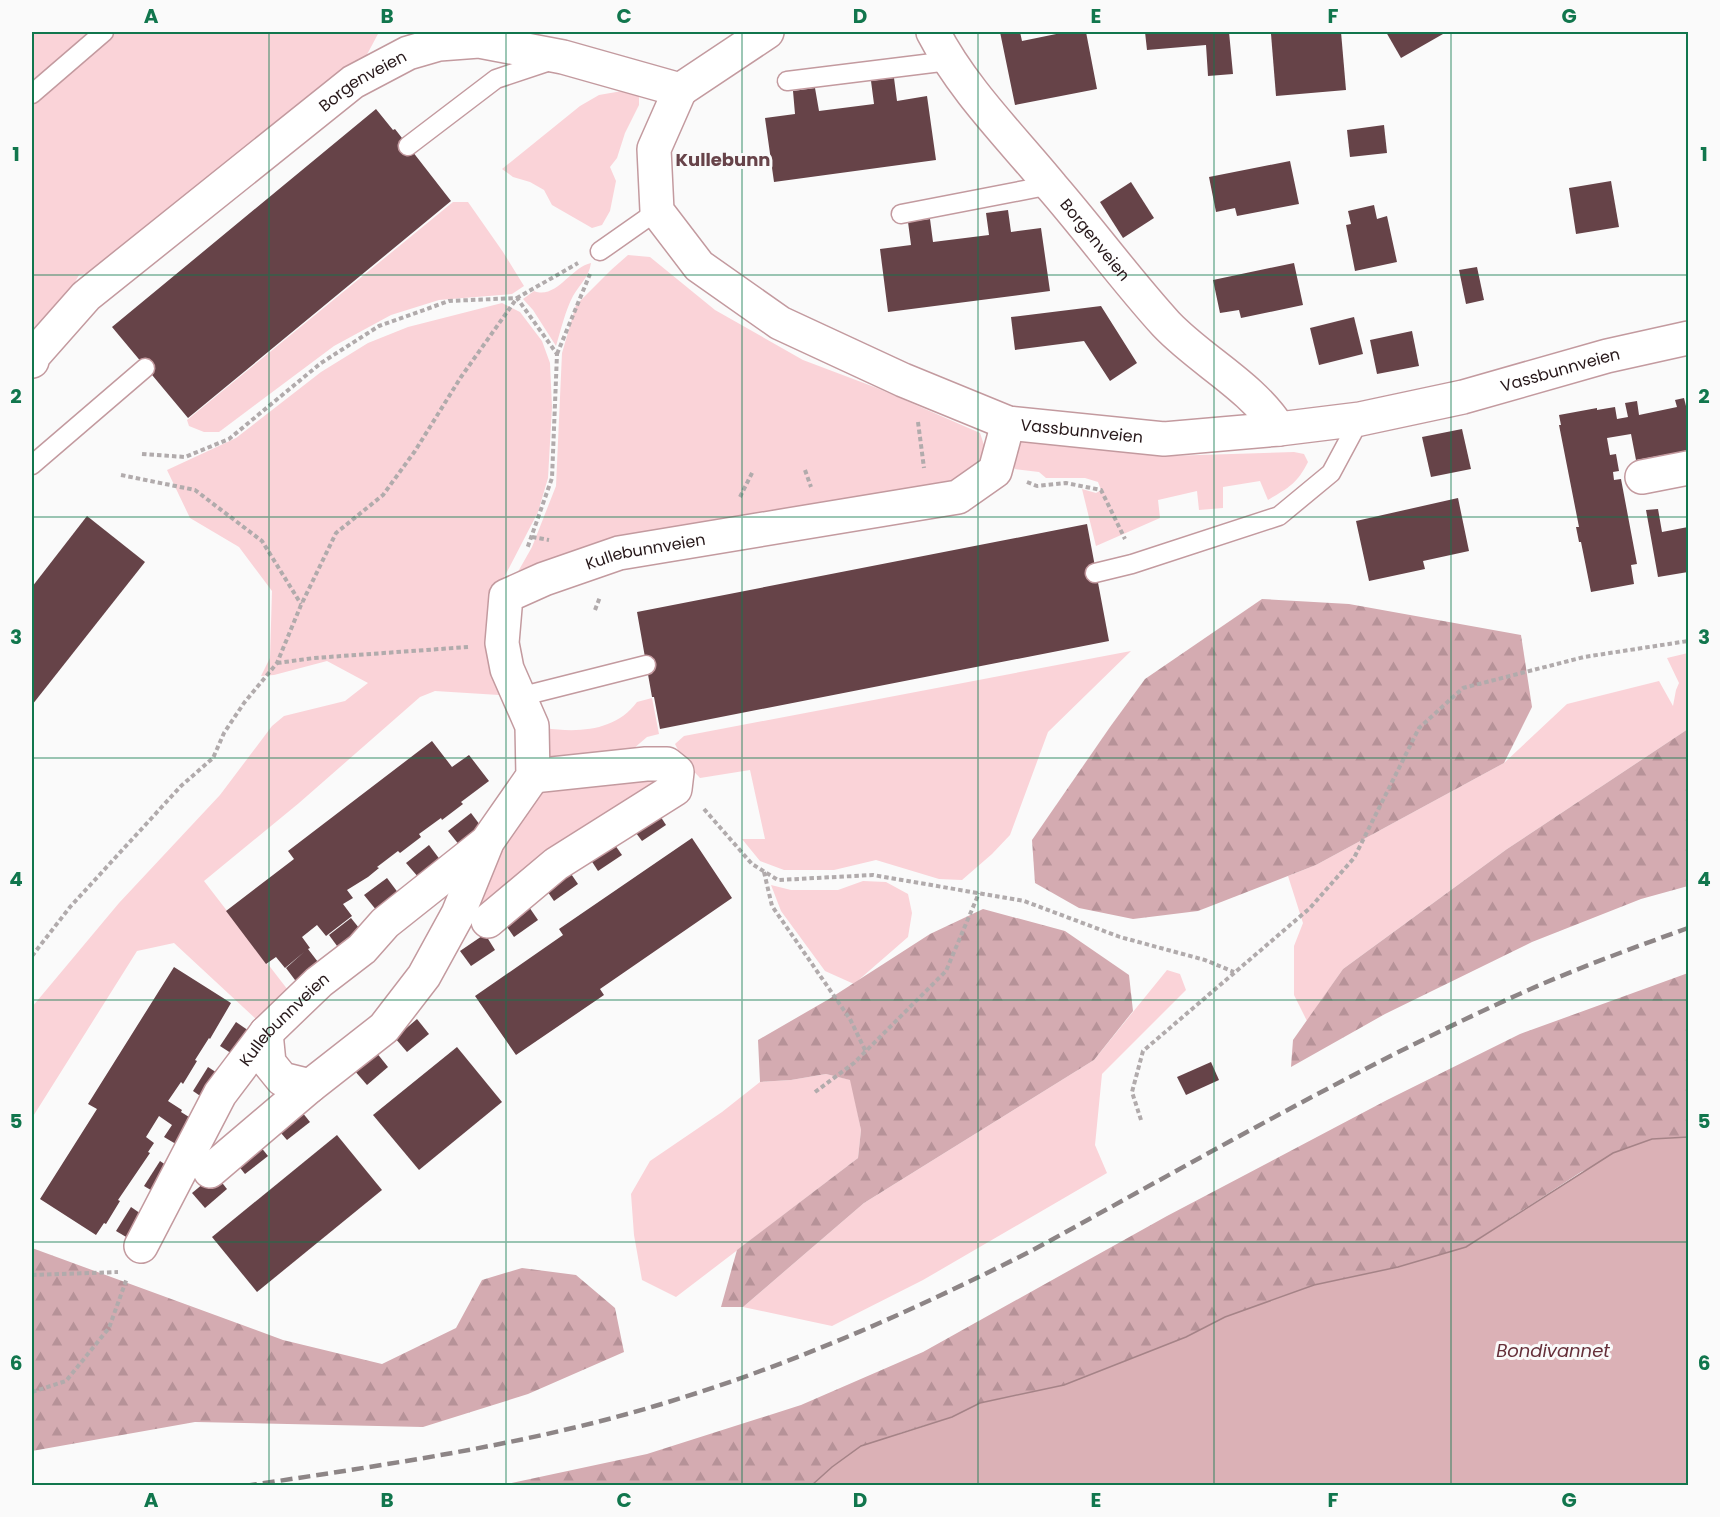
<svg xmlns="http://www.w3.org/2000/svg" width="1720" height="1517" viewBox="0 0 1720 1517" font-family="Poppins,sans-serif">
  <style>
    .green { fill: #fad3d8 }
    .forest { fill: url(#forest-firs) }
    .water { fill: #dbb1b6; stroke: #a58387; stroke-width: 1.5 }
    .building { fill: #664348 }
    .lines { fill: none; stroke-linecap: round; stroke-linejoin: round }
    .service-casing { stroke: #c39a9f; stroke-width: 21 }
    .minor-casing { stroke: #c39a9f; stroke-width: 36 }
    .path { stroke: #b1abac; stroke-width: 4; stroke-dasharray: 4.5 3; stroke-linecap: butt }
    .service { stroke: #fff; stroke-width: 18 }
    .minor { stroke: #fff; stroke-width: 33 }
    .rail { stroke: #8d8586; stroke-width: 4.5; stroke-dasharray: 12 6; stroke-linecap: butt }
    .grid { fill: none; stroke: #11764d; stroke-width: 1.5; stroke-opacity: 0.55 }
    .labels { text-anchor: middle; stroke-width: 6; stroke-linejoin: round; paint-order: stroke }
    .street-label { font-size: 16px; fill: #27181a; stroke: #fafafa }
    .neighbourhood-label { font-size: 18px; font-weight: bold; fill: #674349; stroke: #fafafa }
    .water-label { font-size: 18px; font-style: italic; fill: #652f39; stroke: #fafafa }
    .neatline { fill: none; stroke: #11764d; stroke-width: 2 }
    .grid-label { font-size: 20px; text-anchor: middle; font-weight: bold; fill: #11764d }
  </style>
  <defs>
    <pattern id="forest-firs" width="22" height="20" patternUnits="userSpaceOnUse" patternTransform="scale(1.5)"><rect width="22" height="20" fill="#d4abb1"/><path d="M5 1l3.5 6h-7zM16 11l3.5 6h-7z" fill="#b69298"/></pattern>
  </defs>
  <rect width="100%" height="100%" fill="#fafafa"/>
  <!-- green -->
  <g class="green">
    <polygon points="32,32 379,32 363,62 111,267 79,275 66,298 32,334"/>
    <polygon points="622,91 639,95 639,105 625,133 617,158 610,167 616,181 610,211 602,225 592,228 552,205 544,190 530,182 513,177 502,169 580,106 599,95"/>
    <polygon points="453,202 468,202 503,252 524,286 512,294 439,300 391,315 334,346 219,432 204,432 189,426 187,420"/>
    <polygon points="628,255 650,257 715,310 803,360 877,388 980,433 988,457 961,481 515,577 532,547 556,486 562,353 576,305 611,270"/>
    <path d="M591 263C589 277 580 284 573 296 565 311 561 330 556 346L533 310 523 299 534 291C556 300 571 267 591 263Z"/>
    <polygon points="502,303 520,312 542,341 550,363 552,407 548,478 538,512 494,597 491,665 499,695 435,691 420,697 299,803 204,881 291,994 257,1020 174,943 137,951 32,1118 32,1007 119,903 220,795 272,726 284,716 345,701 368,683 327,661 274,675 261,676 270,658 272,591 239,547 190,518 167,470 236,438 321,372 368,343 408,327"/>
    <path d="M1023 439 1042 440 1167 456 1294 452 1304 454 1308 462C1297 484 1288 488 1268 500L1260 481 1223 487V508L1199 510 1197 491 1158 500 1160 518 1096 546 1082 489 1096 493 1101 490 1098 482 1085 478H1046L1039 472 1015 469C1010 454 1012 450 1023 439Z"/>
    <polygon points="1131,651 1048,732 1010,835 992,854 962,880 939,879 876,860 834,870 784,870 760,861 742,839 765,839 750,770 700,778 683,760 675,744 684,736"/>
    <polygon points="1688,653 1688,729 1507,849 1343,969 1307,1021 1294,995 1294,946 1303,923 1288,876 1316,865 1504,763 1567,704 1659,681 1673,706 1676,690 1679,683 1667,658"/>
    <path d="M652 698 659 734 647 737 633 749 616 759 585 763 546 758 545 728C578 733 616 731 637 702Z"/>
    <polygon points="660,778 657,785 484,912 471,909 532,790"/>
    <polygon points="863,881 886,882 908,894 912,913 908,937 854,984 825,971 781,911 771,885 791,890 838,890"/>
    <polygon points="1167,970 1180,974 1186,990 1102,1074 1095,1145 1107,1173 923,1280 832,1326 743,1307 864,1203 1094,1060"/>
    <polygon points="826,1074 851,1080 861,1130 858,1158 676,1297 642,1280 634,1235 631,1194 650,1161 722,1112 760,1082 791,1080"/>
  </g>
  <!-- forest -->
  <g class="forest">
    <polygon points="1262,599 1349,604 1521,635 1532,707 1504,763 1316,865 1198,911 1133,919 1079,908 1035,883 1032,840 1110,727 1145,679"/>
    <polygon points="1688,729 1688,886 1641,899 1532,942 1385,1014 1291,1067 1293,1040 1343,969 1507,849"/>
    <polygon points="983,909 1065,931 1129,975 1133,1011 1094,1060 864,1203 743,1307 721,1307 737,1250 858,1158 861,1130 850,1080 826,1074 791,1080 760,1082 758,1040 829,999 930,934"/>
    <polygon points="1688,973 1688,1137 1652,1139 1581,1172 1466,1247 1398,1267 1314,1285 1225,1317 1186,1337 1064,1385 980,1403 952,1417 900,1433 832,1467 812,1485 497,1486 647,1454 801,1405 923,1352 1167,1216 1387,1100 1520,1034"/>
    <polygon points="32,1248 283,1340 382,1364 456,1328 482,1280 522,1268 576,1275 615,1308 624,1352 528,1394 423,1427 195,1422 32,1451"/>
  </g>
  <!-- water -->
  <polygon class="water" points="1688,1137 1688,1485 812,1485 832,1467 861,1446 952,1417 980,1403 1064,1385 1186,1337 1225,1317 1314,1285 1398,1267 1466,1247 1613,1153 1652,1139"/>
  <!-- building -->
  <g class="building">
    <polygon points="1000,32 1020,32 1022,41 1066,32 1086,32 1097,89 1015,105"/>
    <polygon points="1145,32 1229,32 1233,74 1208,76 1206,45 1147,50"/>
    <polygon points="1305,32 1341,32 1346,90 1276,96 1271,34"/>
    <polygon points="1386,32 1442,32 1443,34 1401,58"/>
    <polygon points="894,78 897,101 927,96 936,160 774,182 765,118 795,114 793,91 815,88 819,111 874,104 871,81"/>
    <polygon points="376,109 393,130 395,129 451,201 188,418 112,327"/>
    <polygon points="1384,125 1387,153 1350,157 1347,130"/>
    <polygon points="1290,161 1299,204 1237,216 1235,208 1216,212 1209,177"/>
    <polygon points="1611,181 1619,227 1576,234 1569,188"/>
    <polygon points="1131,182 1154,218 1123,238 1100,202"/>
    <polygon points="1374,205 1377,219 1387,216 1397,262 1355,271 1346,225 1351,224 1348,211"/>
    <polygon points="1008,210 1011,232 1041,228 1050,291 888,312 880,249 911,245 908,222 930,219 933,242 989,235 986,213"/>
    <polygon points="1294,263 1303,305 1241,318 1239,310 1220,313 1213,280"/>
    <polygon points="1477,267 1484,300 1466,304 1459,270"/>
    <polygon points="1101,306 1137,363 1110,381 1084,341 1015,350 1011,317"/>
    <polygon points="1354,317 1363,354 1319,365 1310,328"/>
    <polygon points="1412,331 1419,366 1377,374 1370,340"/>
    <polygon points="1684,398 1686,406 1688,405 1688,450 1684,451 1685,457 1670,459 1669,454 1636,460 1631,434 1607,438 1610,455 1616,454 1619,471 1613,472 1614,480 1621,479 1637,564 1631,565 1634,584 1591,592 1581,542 1579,542 1576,527 1579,527 1559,425 1561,425 1559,415 1597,408 1597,410 1615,407 1617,419 1628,417 1625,403 1637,401 1639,415 1677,407 1675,400"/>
    <polygon points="1462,429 1471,469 1431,477 1422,437"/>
    <polygon points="1458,498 1469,551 1423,561 1425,569 1369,581 1356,521"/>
    <polygon points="1658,509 1662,532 1688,527 1688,572 1658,577 1646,510"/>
    <polygon points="87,516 145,562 32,705 32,587"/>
    <polygon points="1087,524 1109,641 660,729 654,697 652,697 637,612"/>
    <polygon points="432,741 452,767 469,755 489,781 461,802 463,804 442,820 441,818 419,834 421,837 400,853 398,851 377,867 379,868 368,877 347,890 353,898 343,904 352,916 326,936 317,925 302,937 310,948 308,949 321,966 298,984 286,968 304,952 285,968 276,957 266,964 226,911 294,859 288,851"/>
    <polygon points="655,808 666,825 642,841 630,825"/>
    <polygon points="471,813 483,829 460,846 448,831"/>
    <polygon points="610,838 622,855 598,871 587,854"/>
    <polygon points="692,838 732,898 600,989 604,995 516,1055 475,996 563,935 559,929"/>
    <polygon points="429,845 441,861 419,878 406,863"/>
    <polygon points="567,868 578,884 554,901 543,885"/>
    <polygon points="387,878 399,894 377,911 364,895"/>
    <polygon points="527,904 538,920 514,937 503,921"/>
    <polygon points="351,918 363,933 340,950 329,935"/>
    <polygon points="485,934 495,950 471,966 460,951"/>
    <polygon points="174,967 231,1003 210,1039 209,1038 195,1060 197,1061 183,1084 181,1082 168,1101 182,1110 181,1112 197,1122 181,1147 164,1137 172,1125 159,1116 146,1137 154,1143 148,1152 150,1153 118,1200 120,1201 106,1224 104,1223 96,1235 40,1199 97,1109 88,1104"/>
    <polygon points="417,1019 429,1034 407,1052 395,1038"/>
    <polygon points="236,1022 252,1033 237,1057 220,1046"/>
    <polygon points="457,1047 502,1102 419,1170 373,1115"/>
    <polygon points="376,1052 388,1067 367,1085 354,1070"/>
    <polygon points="1211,1062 1219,1080 1186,1095 1177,1077"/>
    <polygon points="208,1067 225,1078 209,1102 193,1091"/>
    <polygon points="298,1107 310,1122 287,1140 274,1125"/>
    <polygon points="337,1135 382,1190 257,1292 212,1237"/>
    <polygon points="256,1141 268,1156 245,1174 233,1159"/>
    <polygon points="160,1161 176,1172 161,1196 144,1186"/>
    <polygon points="215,1174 227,1189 205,1208 192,1193"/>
    <polygon points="131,1207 147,1218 133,1241 116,1231"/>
  </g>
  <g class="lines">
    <defs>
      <g id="service">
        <polyline points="787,81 949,61"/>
        <polyline points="32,94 104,32"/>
        <polyline points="408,146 496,79 553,60"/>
        <polyline points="901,214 1051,185"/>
        <polyline points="600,251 657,211"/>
        <polyline points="32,465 145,368"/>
        <polyline points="1095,573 1132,564 1279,516 1331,473 1360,419"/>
        <polyline points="519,697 646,665"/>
      </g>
      <g id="minor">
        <path id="s1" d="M933 32C963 90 1011 137 1052 187 1091 232 1126 280 1166 324 1201 361 1251 385 1279 429"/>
        <path id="s2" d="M680 90 654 149 657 211 699 266 780 323 903 380 1008 423 1164 439 1279 429 1360 419 1463 397 1607 356 1688 338"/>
        <path id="s3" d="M32 361 33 356 86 296 353 82 408 53 439 44 479 41 563 57 680 90 767 32"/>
        <polyline points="1642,477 1688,468"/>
        <polyline points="488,921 556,864 675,789 677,772 667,764 646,764 533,776"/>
        <polyline points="266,1033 269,1063 282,1079 310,1086"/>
        <polyline points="210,1171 310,1086 384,1028 424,976 458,914 486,845"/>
        <path id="s4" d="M141 1246 220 1094 266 1033 319 982 362 949 385 923 487 842 533 776 532 726 507 669 502 643 506 596 544 579 619 553 958 497 995 471 1008 423"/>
      </g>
    </defs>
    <!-- service casing -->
    <use href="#service" class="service-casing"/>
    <!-- minor casing -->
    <use href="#minor" class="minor-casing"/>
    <!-- path -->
    <g class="path">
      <polyline points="557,354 590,274"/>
      <polyline points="918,422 924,468"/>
      <polyline points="142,454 185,457 229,439 321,363 379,326 449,301 517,298 557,354 552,478 527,549"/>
      <polyline points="805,470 811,487"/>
      <polyline points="121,475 195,490 262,541 301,604"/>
      <polyline points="1027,482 1037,486 1066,483 1101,490 1125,539"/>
      <polyline points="740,497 753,471"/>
      <polyline points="532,537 549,540"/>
      <polyline points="595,610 600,597"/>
      <polyline points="277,663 314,658 468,647"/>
      <polyline points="704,809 752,864 778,880 873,875 1024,901 1120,937 1205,960 1234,972"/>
      <polyline points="764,872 772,906 850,1019 866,1052"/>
      <polyline points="32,956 70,907 181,786 213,758 224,733 244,703 277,663 301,605 336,533 383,495 415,451 461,377 517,298 578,263"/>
      <polyline points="815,1092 854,1063 946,971 979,893"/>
      <polyline points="1141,1120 1132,1092 1143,1051 1310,908 1354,858 1419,728 1463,688 1584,657 1688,641"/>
      <polyline points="32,1275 118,1272"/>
      <polyline points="32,1392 66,1381 109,1328 127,1278"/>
    </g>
    <!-- service -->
    <use href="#service" class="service"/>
    <!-- minor -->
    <use href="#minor" class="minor"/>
    <!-- rail -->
    <path class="rail" d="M245 1486C383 1465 521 1446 655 1406 787 1367 911 1312 1033 1250 1192 1163 1350 1071 1515 996 1572 970 1630 949 1688 928"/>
  </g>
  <!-- grid -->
  <path class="grid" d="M269 32V1486M506 32V1486M742 32V1486M978 32V1486M1214 32V1486M1451 32V1486M32 275H1688M32 517H1688M32 758H1688M32 1000H1688M32 1242H1688"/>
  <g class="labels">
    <!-- street labels -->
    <g class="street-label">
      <text dy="6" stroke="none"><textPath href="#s3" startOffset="436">Borgenveien</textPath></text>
      <text dy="6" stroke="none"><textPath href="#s1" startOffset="264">Borgenveien</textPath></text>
      <text dy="6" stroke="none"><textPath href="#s2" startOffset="1104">Vassbunnveien</textPath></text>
      <text dy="6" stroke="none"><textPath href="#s2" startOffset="618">Vassbunnveien</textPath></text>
      <text dy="6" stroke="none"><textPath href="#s4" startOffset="954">Kullebunnveien</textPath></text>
      <text dy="6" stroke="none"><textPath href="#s4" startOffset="270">Kullebunnveien</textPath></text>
    </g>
    <!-- neighbourhood labels -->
    <g class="neighbourhood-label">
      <text x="723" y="166">Kullebunn</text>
    </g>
    <!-- water labels -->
    <g class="water-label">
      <text x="1553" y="1357">Bondivannet</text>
    </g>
  </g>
  <!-- border -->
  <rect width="1720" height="1517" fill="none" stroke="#fafafa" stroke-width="66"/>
  <rect x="33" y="33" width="1654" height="1451" class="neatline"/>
  <g class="grid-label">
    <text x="151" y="23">A</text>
    <text x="387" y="23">B</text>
    <text x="624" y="23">C</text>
    <text x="860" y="23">D</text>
    <text x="1096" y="23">E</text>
    <text x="1333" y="23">F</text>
    <text x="1569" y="23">G</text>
    <text x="16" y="161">1</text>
    <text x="1704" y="161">1</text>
    <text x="16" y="403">2</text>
    <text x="1704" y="403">2</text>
    <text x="16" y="644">3</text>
    <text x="1704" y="644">3</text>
    <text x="16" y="886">4</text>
    <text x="1704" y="886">4</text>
    <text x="16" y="1128">5</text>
    <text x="1704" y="1128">5</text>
    <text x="16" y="1370">6</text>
    <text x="1704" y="1370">6</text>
    <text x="151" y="1507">A</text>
    <text x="387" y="1507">B</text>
    <text x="624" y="1507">C</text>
    <text x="860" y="1507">D</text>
    <text x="1096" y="1507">E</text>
    <text x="1333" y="1507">F</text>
    <text x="1569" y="1507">G</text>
  </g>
</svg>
